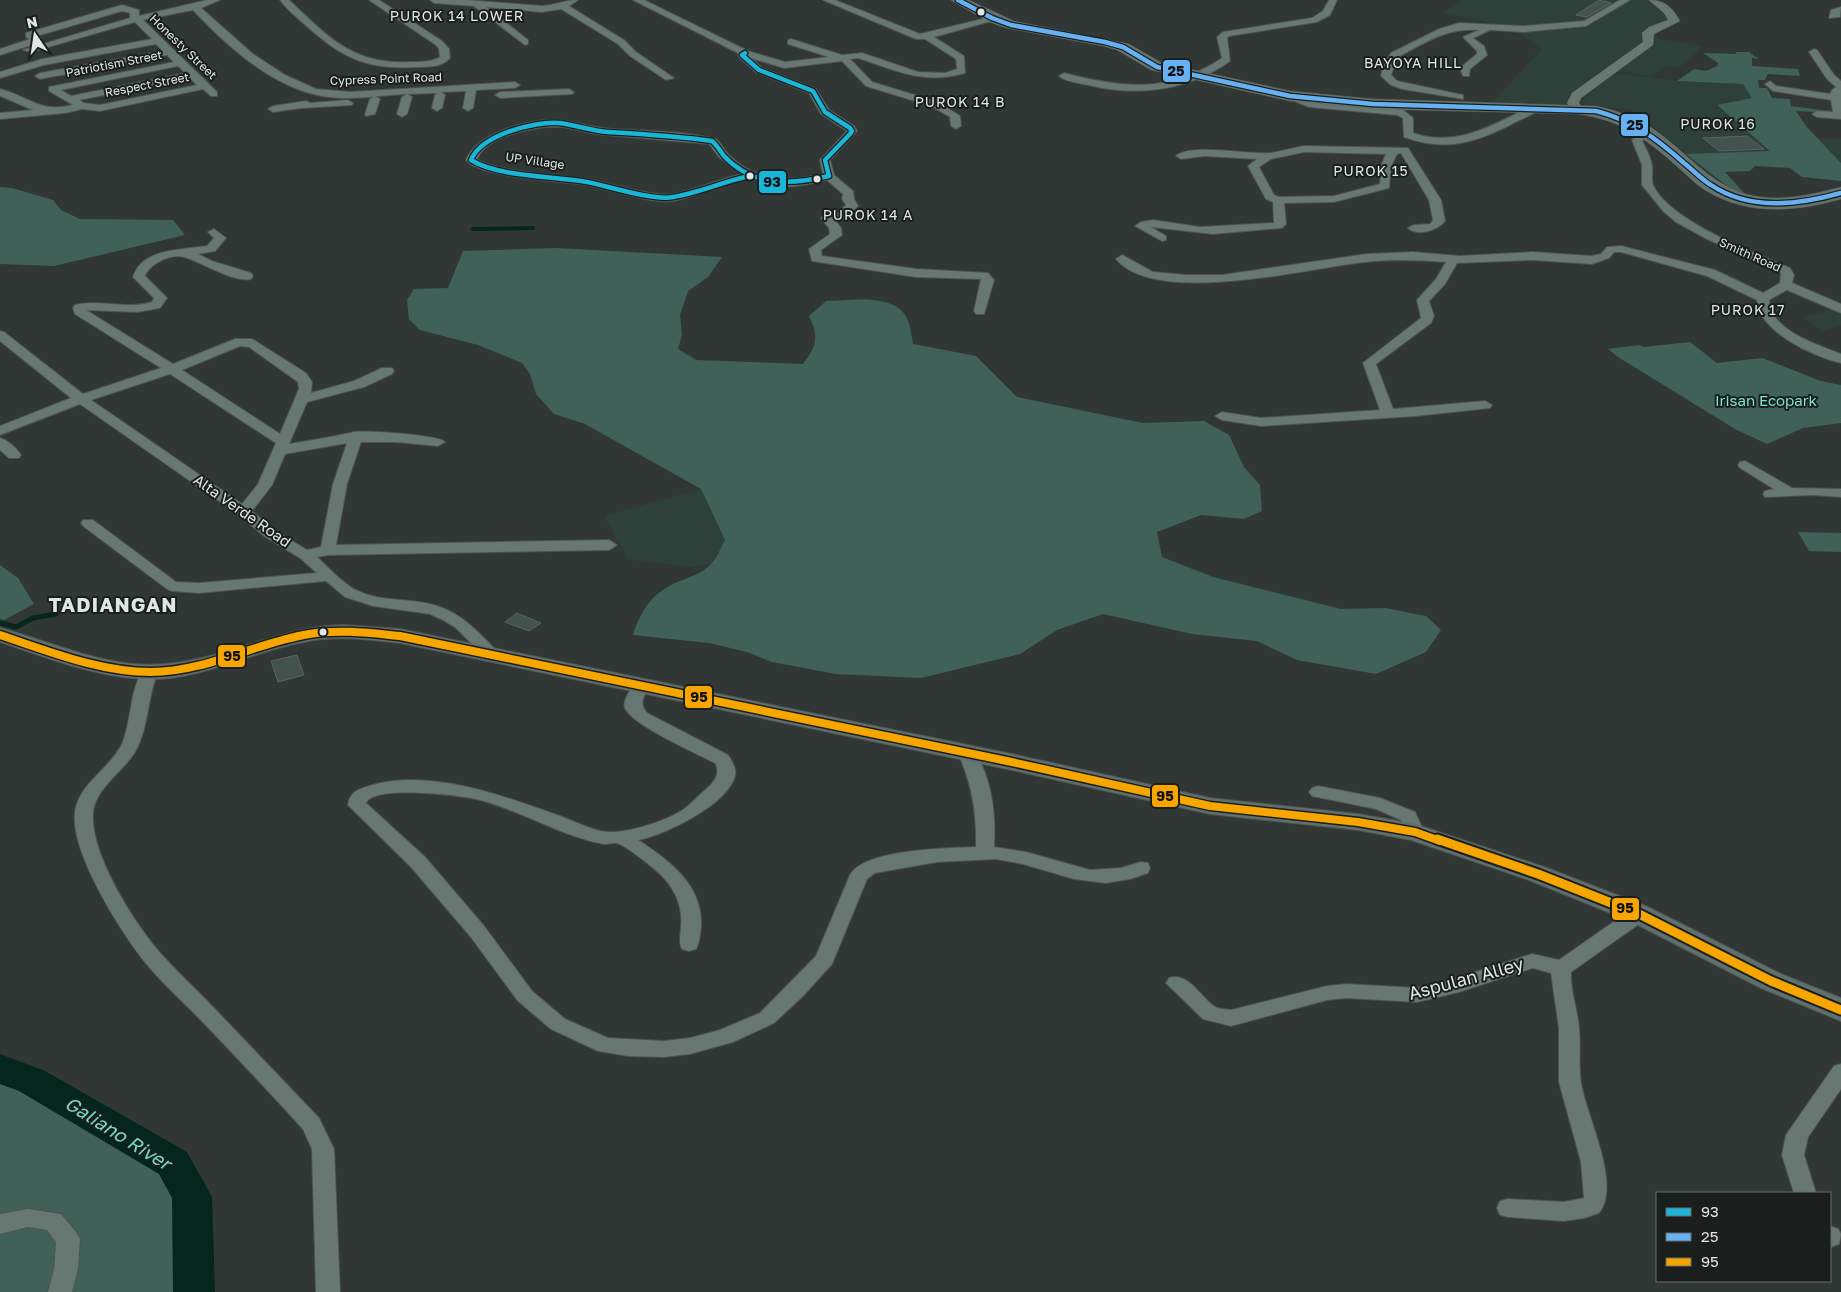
<svg xmlns="http://www.w3.org/2000/svg" width="1841" height="1292" viewBox="0 0 1841 1292" font-family="'Golos Text',sans-serif">
  <style>
    .built { fill: #2e403a }
    .green { fill: #406158 }
    .lines { fill: none; stroke-linecap: round; stroke-linejoin: round }
    .stream-far1 { stroke: #04261d; stroke-width: 4 }
    .stream { stroke: #04261d; stroke-width: 5 }
    .river { fill: #04261d; fill-rule: evenodd }
    .building { fill: #42524e; stroke: #5d6260 }
    .minor-casing { stroke: #4e5251; stroke-width: 2 }
    .tertiary-casing { stroke: #4e5251; stroke-width: 1 }
    .secondary-casing { stroke: #4e5251; stroke-width: 2 }
    .trunk-casing { stroke: #4e5251; stroke-width: 1 }
    .minor { fill: #677771; fill-rule: evenodd }
    .tertiary { fill: #677771; fill-rule: evenodd }
    .secondary { fill: #5f6f6b; fill-rule: evenodd }
    .trunk { fill: #64726d; fill-rule: evenodd }
    .bus-1-casing { stroke: #1a1f1e; stroke-width: 7 }
    .bus-2-casing { stroke: #1a1f1e; stroke-width: 7 }
    .bus-3-far1-casing { stroke: #1a1f1e; stroke-width: 11 }
    .bus-3-casing { stroke: #1a1f1e; stroke-width: 13 }
    .bus-1 { stroke: #1ab6d8; stroke-width: 4.5 }
    .bus-2 { stroke: #66b1f2; stroke-width: 4.5 }
    .bus-3-far1 { stroke: #f7a600; stroke-width: 8 }
    .bus-3 { stroke: #f7a600; stroke-width: 9 }
    .bus-dot { fill: #e0e7e4; stroke: #1a1f1e; stroke-width: 2 }
    .labels { text-anchor: middle; stroke-width: 4; stroke-linejoin: round; paint-order: stroke }
    .far-street-label { font-size: 12px; fill: #e0e7e4; stroke: #1a1f1e }
    .far-neighbourhood-label { font-size: 14px; letter-spacing: 1px; fill: #e0e7e4; stroke: #1a1f1e }
    .park-label { font-size: 15px; fill: #7de5c7; stroke: #1a1f1e }
    .street-label { font-size: 15px; fill: #e0e7e4; stroke: #1a1f1e }
    .near-street-label { font-size: 18px; fill: #e0e7e4; stroke: #1a1f1e }
    .near-water-label { font-size: 19px; font-style: italic; fill: #73dbbd; stroke: #1a1f1e }
    .district-label { font-size: 20px; font-weight: bold; letter-spacing: 1px; fill: #e0e7e4; stroke: #1a1f1e }
    .line-badge { stroke: #1a1f1e; stroke-width: 2 }
    .pale-badge-label { font-size: 14px; text-anchor: middle; font-weight: bold; fill: #111 }
  </style>
  <rect width="100%" height="100%" fill="#313735"/>
  <!-- built -->
  <g class="built">
    <polygon points="1464,0 1623,0 1595,19 1579,23 1512,27 1441,13"/>
    <polygon points="1628,0 1647,0 1658,6 1667,17 1664,22 1643,31 1641,36 1644,42 1568,97 1569,104 1490,104 1542,49 1518,32 1590,24"/>
    <polygon points="1652,38 1704,46 1680,67 1665,66 1652,76 1619,71 1655,44"/>
    <polygon points="1624,74 1677,81 1743,84 1753,98 1717,106 1771,151 1686,154 1638,114 1630,110 1579,103 1612,75"/>
    <polygon points="1819,138 1841,139 1841,163"/>
    <polygon points="1834,310 1841,313 1841,325 1823,331 1803,317"/>
    <polygon points="701,489 725,540 712,564 688,567 628,559 604,516"/>
  </g>
  <!-- green -->
  <g class="green">
    <polygon points="1735,52 1749,52 1759,59 1752,58 1752,66 1798,69 1800,76 1768,74 1765,80 1758,80 1759,88 1767,88 1772,98 1790,99 1791,106 1831,111 1832,113 1796,111 1806,126 1841,163 1841,181 1802,177 1790,168 1755,166 1750,171 1725,172 1744,193 1732,190 1686,154 1770,151 1717,105 1752,98 1743,84 1677,81 1694,69 1706,71 1717,66 1718,63 1703,53 1737,54"/>
    <polygon points="0,187 12,188 53,200 61,210 80,219 173,220 185,235 54,266 0,264"/>
    <path d="M556 248 722 257 708 277 688 291 680 315 682 335 678 349 696 360 803 364C817 346 819 336 809 316L826 301C848 301 884 294 902 311 910 319 911 333 913 344L976 356 1017 397 1143 423 1204 421 1229 435 1244 467 1260 485 1262 511 1244 519 1201 515 1157 532 1162 557 1213 577 1341 609 1385 608 1426 616 1441 630 1426 652 1376 674 1297 660 1257 641 1192 634 1103 614 1057 630 1020 654 921 678 836 674 772 662 747 652 709 643 633 635C638 618 647 600 663 590 677 579 698 578 711 564 717 558 721 547 725 540L701 489 585 424 554 414 536 394 530 374 522 363 478 345 420 330 409 319 407 300 414 289 448 288 463 251Z"/>
    <polygon points="1690,342 1717,363 1762,358 1821,381 1841,385 1841,423 1803,428 1767,444 1735,429 1618,357 1608,349 1639,345 1644,347"/>
    <polygon points="1798,532 1841,533 1841,552 1809,551"/>
    <polygon points="0,565 18,578 34,604 4,620 0,619"/>
    <polygon points="0,1068 32,1081 173,1163 192,1197 194,1292 0,1292"/>
  </g>
  <g class="lines">
    <!-- stream-far1 -->
    <polyline class="stream-far1" points="473,229 533,228"/>
    <!-- stream -->
    <polyline class="stream" points="0,623 16,627 33,618 56,614"/>
    <!-- river -->
    <polygon class="river" points="0,1054 45,1071 187,1152 212,1197 215,1292 173,1292 172,1198 159,1174 19,1091 0,1084"/>
  </g>
  <!-- building -->
  <g class="building">
    <polygon points="1599,0 1611,3 1587,17 1576,15"/>
    <polygon points="1747,136 1764,149 1719,151 1703,138"/>
    <polygon points="517,613 541,623 529,631 505,622"/>
    <polygon points="297,655 304,675 278,682 271,661"/>
  </g>
  <g class="lines">
    <defs>
      <g id="minor">
        <path d="M207 0H220L201 8 253 54 285 75 316 89 350 92 515 82 520 85 515 88 476 90 473 108 468 111 463 108 466 91 441 92 445 95 442 108 437 111 432 108 435 95 438 93 407 94 412 97 407 114 402 117 397 114 402 97 407 94C379 95 350 101 322 96 272 87 227 46 193 10L143 20 217 92V96H211L203 89 100 111 82 109 65 113 0 119V113L33 110 0 96V89C30 97 39 113 73 105L49 91V87L174 62 167 55 40 79 35 76 40 73 163 51 156 44 44 65 0 78V72L42 59 152 39 135 22 31 52 23 50 130 18V13L122 11 37 36 41 38V42L0 55V49L30 39 26 37V33L122 5 139 10V16ZM178 66 185 73 71 96 61 90ZM190 78 197 85 100 105 84 103 79 100Z"/>
        <path d="M280 0H289C328 37 353 65 410 62 421 62 431 62 440 57L439 49 436 45 369 0H379L442 41 449 49 450 58C442 67 429 67 418 67 370 70 345 60 310 29 300 20 288 11 280 0Z"/>
        <path d="M430 0H466L542 6C555 5 565 0 578 0L569 6 624 40 636 52 674 78 666 80 630 56 618 44 561 9 542 12 486 7 528 40V44L525 45 474 6 434 3Z"/>
        <path d="M633 0H644L748 51 785 62 829 57 788 44V40L791 39 842 55 862 53 918 72 945 73 957 69 956 59 925 39H916L823 0H835L920 34 995 16V20L934 37 964 56 965 73C924 85 897 71 858 58L850 59 872 82 938 102 960 116 961 126 956 129 951 126 950 117 931 106 866 86 842 61 784 68 751 58 762 68 816 89 829 110 854 126 857 131 830 160 834 175 853 191 854 199 858 206 845 218 835 220 841 228 842 235 821 250 822 256 916 269 988 273 994 280 984 314H976L974 311 981 279 916 277 812 261 809 249 830 234 829 228 821 218 823 216 838 213 846 205 842 199 843 194 827 180C810 184 792 188 774 186 766 185 757 179 749 179 723 180 698 198 672 201 651 204 609 189 587 185 561 181 481 178 466 160 477 133 528 119 556 120 575 121 593 128 613 129 647 131 682 131 716 139 721 143 723 149 728 154 755 182 788 182 823 174L820 160 847 131 821 114 809 93 756 72 739 57 738 53ZM545 127H564L595 134 709 144 720 158 742 174C718 179 695 191 672 194 650 197 608 182 585 179 557 174 500 173 477 159 486 137 524 130 545 127Z"/>
        <path d="M1329 0H1337L1330 15 1317 22 1229 36 1227 38 1230 61C1188 91 1137 97 1088 85 1079 83 1066 82 1059 76L1064 73C1123 88 1168 94 1222 58L1217 37 1223 32 1312 18 1323 11Z"/>
        <path d="M1620 0H1630L1586 26 1524 32 1490 30 1473 38 1484 46 1487 55 1470 69 1469 76H1463L1460 68 1477 54V51L1463 37 1479 30C1445 28 1427 42 1398 57L1391 75 1397 81 1463 95V99L1402 89 1391 85 1381 76 1383 66 1391 53 1439 29 1459 23 1524 26 1584 21Z"/>
        <polygon points="1841,7 1840,17 1829,18 1831,10"/>
        <polygon points="1814,49 1817,50 1834,75 1841,81 1841,119 1817,117 1812,114 1817,111 1833,112 1831,100 1773,91 1765,84 1770,81 1776,86 1830,94 1832,90 1836,87 1827,79 1809,52"/>
        <polygon points="569,89 574,92 572,94 500,98 495,95 500,92"/>
        <path d="M1290 93 1311 101 1403 110 1413 118V133C1456 148 1492 125 1530 107L1539 109C1532 116 1520 119 1512 124 1474 143 1446 152 1404 137L1403 118 1397 115 1309 107 1287 98 1285 96Z"/>
        <polygon points="375,96 380,99 375,114 366,116 365,114 370,99"/>
        <polygon points="348,100 353,103 352,105 302,108 273,112 268,109 273,106 306,101 310,103"/>
        <path d="M1647 128 1652 131 1642 141C1646 148 1651 158 1652 166 1653 172 1651 180 1653 185 1669 221 1755 253 1790 268L1794 275 1792 283 1841 304V313L1787 290 1769 300C1771 331 1816 344 1841 354V363C1813 356 1759 332 1757 300L1707 276 1621 252H1614L1609 258 1592 264 1533 260 1457 263 1445 284 1429 301 1434 316 1431 323 1376 364 1393 409 1485 401 1492 405 1490 408 1416 416 1261 426 1222 420 1215 416 1222 412 1261 418 1380 410 1363 363 1421 318 1417 300 1436 279 1446 262C1419 260 1392 259 1365 262 1309 268 1156 307 1116 259L1122 255 1126 257 1153 272 1186 275H1222L1367 254 1413 252 1460 256 1533 252 1591 256 1601 254 1607 247 1621 246 1715 270 1763 293 1780 283 1781 273 1705 238 1676 222 1664 212 1642 185V165L1632 140Z"/>
        <path d="M1304 146 1408 148 1441 200 1445 221C1438 230 1418 237 1408 228L1414 225 1430 224 1433 220 1429 200 1401 153 1397 154 1391 166 1389 188 1334 202 1284 203 1286 224 1282 228 1213 234 1151 227 1166 236V240L1162 241 1135 226 1141 222 1153 220 1200 227 1274 223 1273 202 1266 199 1248 166 1257 159 1205 156 1181 159 1176 156C1190 143 1248 155 1269 153 1280 152 1292 148 1304 146ZM1304 152 1386 154 1381 166 1380 184 1334 196 1279 197 1274 195 1259 167 1271 159Z"/>
        <path d="M214 229 226 238 215 251 198 254 212 261 251 273 253 276 251 279C233 283 202 262 184 257 171 253 149 264 145 276L167 298 160 308 137 312 86 310 173 364 235 339H252L306 373 312 382 311 393 354 381 382 368H392L394 371 392 374 364 387 307 402 289 444C311 440 333 437 354 432 364 430 440 435 445 442L438 446 396 442H361L347 484 336 545 609 540 617 545 609 550 328 555 317 557C328 567 344 585 358 591 383 603 414 597 440 607 465 616 481 635 500 654L502 657 500 660H488L456 628 443 620 430 614 373 606 345 597 326 581 199 593 172 591 167 589 83 526 81 523 83 520H93L176 582 199 583 317 573 300 558 264 536 239 515 80 404 0 435V426L71 398 0 341V331L4 332 83 394 161 368 75 314 73 308 75 305C100 299 126 310 152 302L154 298 133 277C142 248 182 250 207 246L214 238 208 232ZM240 346 249 347 298 382 299 389 280 434 182 370ZM170 374 276 443 258 484 242 504 91 400ZM347 443 333 484 321 547 307 550 274 530 252 511 272 485 285 454Z"/>
        <path d="M0 438C8 440 16 448 21 455L19 458H9L0 450Z"/>
        <polygon points="1745,461 1792,488 1841,489 1841,497 1813,495 1765,497 1763,494 1765,491 1774,489 1740,468 1738,465 1740,462"/>
        <path d="M150 667 156 668 158 672C147 697 149 728 135 752 123 772 95 788 93 813 90 855 135 924 161 954 178 973 197 990 214 1008 249 1045 284 1081 319 1118L334 1149 340 1292H316L312 1149 303 1129C268 1091 233 1053 197 1016 179 998 160 981 144 961 120 930 70 852 75 812 79 783 110 769 122 744 132 720 129 691 144 668Z"/>
        <path d="M641 682 647 683 649 687C643 698 639 703 647 713L728 755C732 762 737 768 735 776 727 805 665 835 638 840 669 860 703 885 701 926 700 934 700 942 696 949L689 951 682 949C678 942 681 935 681 927 683 906 675 888 659 873 651 866 626 845 616 843 612 843 608 844 604 844 560 836 519 809 476 799 458 795 373 785 366 803L425 857 484 926 532 991 565 1019 608 1038 664 1041 690 1038 720 1030 760 1013 816 956 850 875C865 849 947 848 976 847 977 813 972 784 958 753L961 749H973C992 778 996 813 994 847L1026 852 1090 870 1121 868 1141 862 1148 863 1150 868 1148 873 1130 879 1106 883 1074 879 1023 864 996 859 937 862 875 873 867 879 832 964 803 996 774 1023 733 1042 690 1054 664 1057 628 1056 598 1051 551 1029 518 1001 470 936 411 867 348 805C350 790 362 788 376 784 433 770 504 796 557 815 573 820 592 831 608 832 628 833 667 821 684 809 691 804 697 797 704 791 712 784 722 775 715 763 696 753 632 725 625 708 622 700 631 690 635 683Z"/>
        <polygon points="1318,786 1380,798 1415,812 1424,832 1422,836 1415,838 1408,836 1401,820 1376,809 1312,796 1309,792 1312,788"/>
        <path d="M1639 907 1646 909 1649 914 1646 919 1571 972C1570 992 1578 1010 1579 1029 1581 1047 1578 1065 1581 1083 1586 1116 1622 1184 1599 1213L1584 1218 1564 1221 1508 1217 1500 1215 1497 1208 1500 1201 1508 1199 1564 1202 1584 1198 1581 1162 1559 1082V1028L1551 973 1533 968 1459 992 1417 1002 1346 998 1327 1000 1231 1026 1203 1019 1166 983 1169 978C1189 972 1200 997 1215 1007 1219 1009 1226 1009 1231 1010L1327 986 1346 984 1417 988 1457 978 1532 954 1559 960 1632 909Z"/>
        <polygon points="1841,1064 1841,1089 1808,1137 1804,1155 1816,1193 1794,1193 1782,1155 1786,1135 1834,1066"/>
        <polygon points="28,1209 61,1214 76,1232 80,1239 78,1269 72,1292 48,1292 54,1269 56,1242 47,1230 28,1227 0,1234 0,1214"/>
        <polygon points="1830,1226 1838,1229 1841,1234 1839,1244 1831,1247"/>
      </g>
      <path id="tertiary" d="M1649 0C1665 0 1672 7 1680 21L1654 34 1653 45 1581 98 1579 103 1583 109 1581 112H1573L1567 103 1572 93 1643 42 1642 33 1649 27 1668 20 1664 13Z"/>
      <path id="secondary" d="M344 625 400 629 1007 753 1210 798 1358 814 1415 824 1547 868 1648 907 1781 974 1841 998V1021L1761 988 1630 921 1529 880 1411 840 1358 830 1210 814 1007 769 400 643C370 640 339 635 309 641 255 650 206 679 151 679 100 679 48 658 0 642V628C57 643 113 672 174 663 232 656 284 626 344 625Z"/>
      <path id="trunk" d="M951 0H969L1014 21 1129 44 1162 63 1290 91 1373 99 1596 106C1618 111 1637 117 1656 131 1686 152 1710 184 1746 194 1778 203 1810 195 1841 187V199C1796 212 1746 216 1705 190 1695 184 1687 175 1679 168 1645 138 1622 120 1577 114L1373 109 1290 101 1151 70 1117 50 1103 46 1006 28 987 21Z"/>
    </defs>
    <!-- minor casing -->
    <use href="#minor" class="minor-casing"/>
    <!-- tertiary casing -->
    <use href="#tertiary" class="tertiary-casing"/>
    <!-- secondary casing -->
    <use href="#secondary" class="secondary-casing"/>
    <!-- trunk casing -->
    <use href="#trunk" class="trunk-casing"/>
    <!-- minor -->
    <use href="#minor" class="minor"/>
    <!-- tertiary -->
    <use href="#tertiary" class="tertiary"/>
    <!-- secondary -->
    <use href="#secondary" class="secondary"/>
    <!-- trunk -->
    <use href="#trunk" class="trunk"/>
    <defs>
      <path id="bus-1" d="M745 53 742 55 759 70 813 91 825 112 850 128 852 131 850 134 825 160 829 176C791 185 753 187 724 156 720 151 717 145 712 141 678 136 643 134 608 132 591 131 576 125 559 123 534 121 481 135 471 160 498 177 554 176 587 182 608 186 653 201 673 197 699 193 724 181 750 176"/>
      <path id="bus-2" d="M958 0 992 18 1011 25 1105 42 1123 47 1157 67 1290 96 1373 104 1596 111C1632 120 1657 139 1684 163 1693 170 1701 179 1711 185 1750 211 1798 205 1841 193"/>
      <path id="bus-3-far1" d="M0 635C48 651 100 672 151 672 206 672 255 643 309 634 339 629 370 633 400 636L1007 761 1210 806 1358 822 1415 832 1440 841"/>
      <polyline id="bus-3" points="1437,839 1538,874 1639,914 1771,981 1841,1010"/>
    </defs>
    <!-- bus-1 casing -->
    <use href="#bus-1" class="bus-1-casing"/>
    <!-- bus-2 casing -->
    <use href="#bus-2" class="bus-2-casing"/>
    <!-- bus-3-far1 casing -->
    <use href="#bus-3-far1" class="bus-3-far1-casing"/>
    <!-- bus-3 casing -->
    <use href="#bus-3" class="bus-3-casing"/>
    <!-- bus-1 -->
    <use href="#bus-1" class="bus-1"/>
    <!-- bus-2 -->
    <use href="#bus-2" class="bus-2"/>
    <!-- bus-3-far1 -->
    <use href="#bus-3-far1" class="bus-3-far1"/>
    <!-- bus-3 -->
    <use href="#bus-3" class="bus-3"/>
  </g>
  <!-- markers -->
  <g class="bus-dot">
    <circle cx="981" cy="12" r="4.5"/>
    <circle cx="750" cy="176" r="4.5"/>
    <circle cx="817" cy="179" r="4.5"/>
    <circle cx="323" cy="632" r="4.5"/>
  </g>
  <g class="labels">
    <!-- far-street labels -->
    <g class="far-street-label">
      <text transform="translate(183 47) rotate(44)" y="4">Honesty Street</text>
      <text transform="translate(114 64) rotate(-11)" y="4">Patriotism Street</text>
      <text transform="translate(386 79) rotate(-2)" y="4">Cypress Point Road</text>
      <text transform="translate(147 85) rotate(-11)" y="4">Respect Street</text>
      <text transform="translate(535 161) rotate(8)" y="4">UP Village</text>
      <text transform="translate(1750 255) rotate(24)" y="4">Smith Road</text>
    </g>
    <!-- far-neighbourhood labels -->
    <g class="far-neighbourhood-label">
      <text x="457" y="21">PUROK 14 LOWER</text>
      <text x="1413" y="68">BAYOYA HILL</text>
      <text x="960" y="107">PUROK 14 B</text>
      <text x="1718" y="129">PUROK 16</text>
      <text x="1371" y="176">PUROK 15</text>
      <text x="868" y="220">PUROK 14 A</text>
      <text x="1748" y="315">PUROK 17</text>
    </g>
    <!-- park labels -->
    <g class="park-label">
      <text x="1766" y="406">Irisan Ecopark</text>
    </g>
    <!-- street labels -->
    <g class="street-label">
      <text transform="translate(242 511) rotate(35)" y="5">Alta Verde Road</text>
    </g>
    <!-- near-street labels -->
    <g class="near-street-label">
      <text transform="translate(1466 979) rotate(-15)" y="6">Aspulan Alley</text>
    </g>
    <!-- near-water labels -->
    <g class="near-water-label">
      <text transform="translate(118 1133) rotate(32)" y="7">Galiano River</text>
    </g>
    <!-- district labels -->
    <g class="district-label">
      <text x="113" y="612">TADIANGAN</text>
    </g>
  </g>
  <g class="line-badge">
    <rect x="1162" y="59" width="29" height="24" rx="5" fill="#66b1f2"/>
    <rect x="1620" y="113" width="29" height="24" rx="5" fill="#66b1f2"/>
    <rect x="758" y="170" width="29" height="24" rx="5" fill="#1ab6d8"/>
    <rect x="217" y="644" width="29" height="24" rx="5" fill="#f7a600"/>
    <rect x="684" y="685" width="29" height="24" rx="5" fill="#f7a600"/>
    <rect x="1151" y="784" width="28" height="24" rx="5" fill="#f7a600"/>
    <rect x="1611" y="897" width="29" height="24" rx="5" fill="#f7a600"/>
  </g>
  <g class="pale-badge-label">
    <text x="1176" y="76">25</text>
    <text x="1635" y="130">25</text>
    <text x="772" y="187">93</text>
    <text x="232" y="661">95</text>
    <text x="699" y="702">95</text>
    <text x="1165" y="801">95</text>
    <text x="1625" y="913">95</text>
  </g>
  <!-- legend -->
  <rect x="1656" y="1192" width="175" height="90" fill="#1a1f1e" stroke="#696f6d"/>
  <rect x="1666" y="1208" width="25" height="8" fill="#1ab6d8" stroke="#696f6d"/>
  <text x="1701" y="1217" font-size="15" fill="#e0e7e4">93</text>
  <rect x="1666" y="1233" width="25" height="8" fill="#66b1f2" stroke="#696f6d"/>
  <text x="1701" y="1242" font-size="15" fill="#e0e7e4">25</text>
  <rect x="1666" y="1258" width="25" height="8" fill="#f7a600" stroke="#696f6d"/>
  <text x="1701" y="1267" font-size="15" fill="#e0e7e4">95</text>
  <!-- north arrow -->
  <g transform="translate(35 35) rotate(347)" stroke="#1a1f1e" stroke-width="4" paint-order="stroke">
  <path d="M0-4L9 19L0 12L-9 19Z" fill="#e0e7e4"/>
  <text y="-8" font-size="14" font-weight="bold" text-anchor="middle" fill="#e0e7e4">N</text>
  </g>
</svg>
